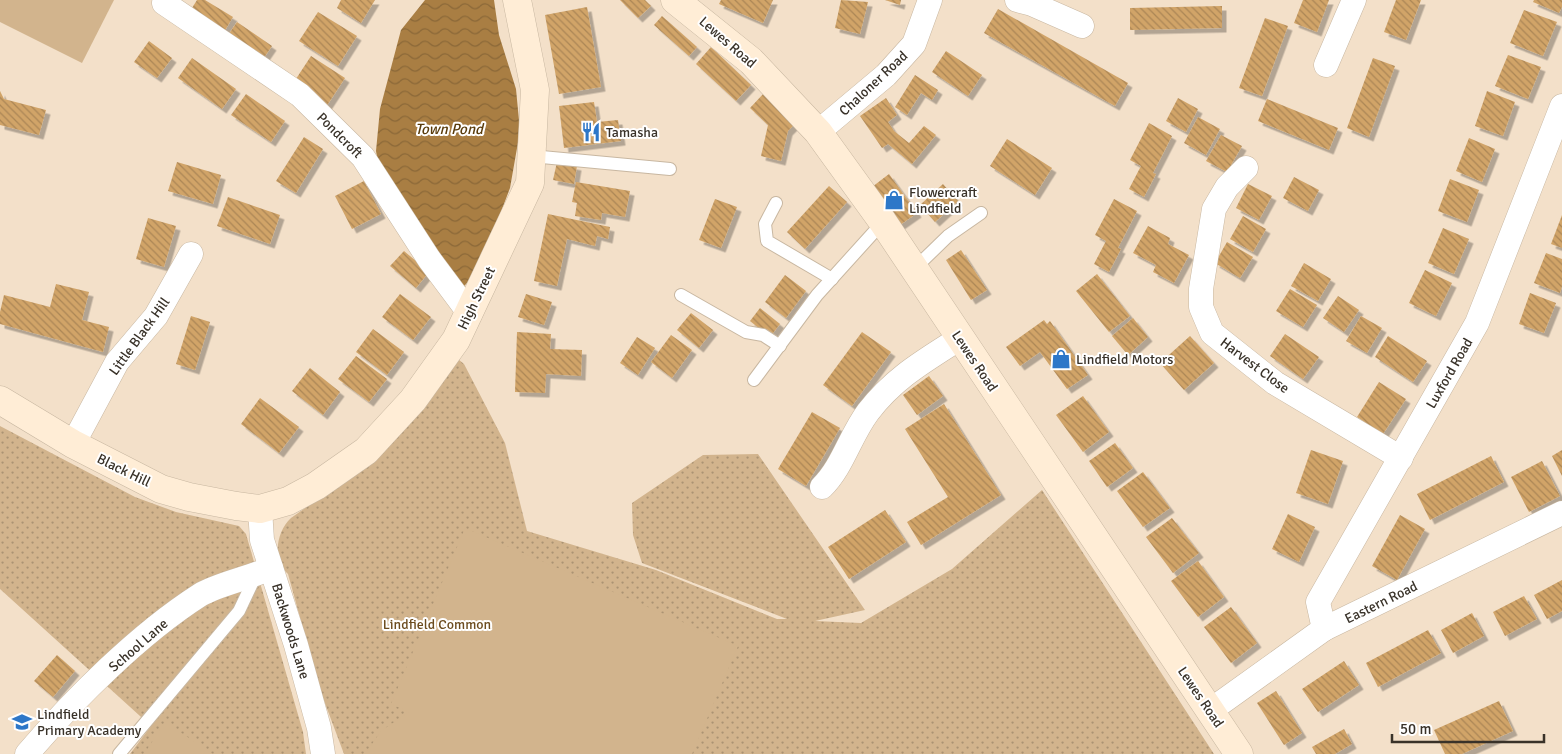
<svg xmlns="http://www.w3.org/2000/svg" width="1562" height="754" viewBox="0 0 1562 754" font-family="Signika,sans-serif">
  <style>
    .park { fill: url(#park-dots) }
    .garden { fill: #d2b48d }
    .water { fill: url(#water-waves) }
    .building { fill: url(#building-back-hatch); filter: url(#shadow) }
    .lines { fill: none; stroke-linecap: round; stroke-linejoin: round }
    .service-casing { stroke: #c8b7a1; stroke-width: 14 }
    .minor-casing { stroke: #c8b7a1; stroke-width: 25 }
    .secondary-casing { stroke: #c8b7a1; stroke-width: 29 }
    .service { stroke: #fff; stroke-width: 12 }
    .minor { stroke: #fff; stroke-width: 24 }
    .secondary { stroke: #ffedd6; stroke-width: 28 }
    .labels { text-anchor: middle; stroke-width: 4; stroke-linejoin: round; paint-order: stroke }
    .street-label { font-size: 14px; fill: #393229; stroke: #fff }
    .poi-label { font-size: 14px; fill: #393229; stroke: #fff; text-anchor: start }
    .park-label { font-size: 14px; fill: #6c4c1f; stroke: #fff }
    .water-label { font-size: 15px; font-style: italic; fill: #5a3c0c; stroke: #fff }
  </style>
  <defs>
    <pattern id="park-dots" width="8" height="8" patternUnits="userSpaceOnUse" patternTransform="scale(1.25)"><rect width="8" height="8" fill="#d2b48d"/><path d="M2 2h.1M6 6h.1" fill="none" stroke="#ab9373" stroke-width="1.8" stroke-linecap="round"/></pattern>
    <pattern id="water-waves" width="16" height="10" patternUnits="userSpaceOnUse" patternTransform="scale(1.25)"><rect width="16" height="10" fill="#a97e43"/><path d="M0 5q4-4 8 0t8 0" fill="none" stroke="#8b6838"/></pattern>
    <pattern id="building-back-hatch" width="6" height="6" patternUnits="userSpaceOnUse" patternTransform="scale(1.25)"><rect width="6" height="6" fill="#d1a468"/><path d="M-1 5l2 2M0 0l6 6M5-1l2 2" fill="none" stroke="#ab8656"/></pattern>
    <filter id="shadow"><feDropShadow dx="4.5" dy="4.5" stdDeviation="0" flood-color="#0004"/></filter>
  </defs>
  <rect width="100%" height="100%" fill="#f3e0c9"/>
  <!-- park -->
  <g class="park">
    <path d="M458 359 464 364 505 443 527 531 656 570 777 619H787L642 563 633 535 632 503 703 455 758 454 865 610 815 621 861 623 952 569 1042 490 1214 754H344L320 690 288 574C272 560 276 532 291 518L379 456 404 430Z"/>
    <polygon points="0,426 135,497 176,512 239,526 246,534 303,732 306,754 130,754 151,726 0,589"/>
  </g>
  <!-- garden -->
  <g class="garden">
    <polygon points="0,0 114,0 82,63 0,22"/>
    <polygon points="465,528 738,646 692,754 365,754 381,731 409,712 391,704"/>
    <polygon points="165,722 213,754 144,754"/>
  </g>
  <!-- water -->
  <polygon class="water" points="425,0 494,0 499,35 516,89 520,131 510,188 490,241 467,283 461,289 380,173 376,151 380,109 401,30"/>
  <!-- building -->
  <g class="building">
    <polygon points="197,0 205,0 233,17 221,37 187,16"/>
    <polygon points="341,0 375,0 361,23 337,8"/>
    <polygon points="620,0 645,0 651,6 638,18"/>
    <polygon points="721,0 773,0 763,23 719,4"/>
    <polygon points="841,0 868,2 860,34 835,28"/>
    <polygon points="885,0 901,0 900,5"/>
    <polygon points="1303,0 1329,0 1317,32 1294,23"/>
    <polygon points="1396,0 1421,0 1406,40 1384,32"/>
    <polygon points="1534,0 1562,0 1562,7 1559,13 1533,2"/>
    <polygon points="1222,6 1222,28 1130,30 1130,8"/>
    <polygon points="587,7 601,87 559,94 545,15"/>
    <polygon points="998,9 1128,83 1115,106 984,33"/>
    <polygon points="1524,10 1557,22 1543,56 1510,43"/>
    <polygon points="318,12 357,36 338,66 299,41"/>
    <polygon points="662,16 697,47 689,56 654,25"/>
    <polygon points="1265,18 1288,26 1262,96 1239,88"/>
    <polygon points="237,22 272,46 259,65 224,41"/>
    <polygon points="149,41 172,58 157,78 134,62"/>
    <polygon points="711,47 751,85 736,101 696,64"/>
    <polygon points="946,51 982,75 968,96 932,72"/>
    <polygon points="1508,55 1541,67 1528,99 1495,86"/>
    <polygon points="311,56 345,78 326,107 292,85"/>
    <polygon points="192,58 236,89 222,109 178,78"/>
    <polygon points="1373,58 1395,66 1369,137 1347,128"/>
    <polygon points="915,75 938,90 932,100 921,93 907,115 895,107"/>
    <polygon points="0,91 4,99 46,110 39,135 0,125"/>
    <polygon points="1487,91 1515,102 1503,136 1475,126"/>
    <polygon points="765,92 796,123 788,131 781,161 761,156 768,125 750,108"/>
    <polygon points="246,94 285,121 271,142 231,115"/>
    <polygon points="886,98 897,115 888,122 894,131 909,143 924,126 936,135 912,164 888,144 882,148 860,116"/>
    <polygon points="1178,98 1198,109 1186,132 1166,121"/>
    <polygon points="1267,99 1338,128 1329,150 1258,121"/>
    <polygon points="594,102 597,122 618,120 621,141 564,148 559,106"/>
    <polygon points="1198,117 1220,129 1206,155 1184,143"/>
    <polygon points="1149,123 1172,136 1153,173 1156,174 1144,197 1129,189 1141,166 1130,160"/>
    <polygon points="1221,135 1242,146 1227,172 1206,161"/>
    <polygon points="304,137 323,149 296,193 276,181"/>
    <polygon points="1469,138 1495,149 1482,182 1456,171"/>
    <polygon points="1007,139 1052,168 1035,195 990,166"/>
    <polygon points="177,162 221,175 213,204 168,191"/>
    <polygon points="557,162 577,166 574,184 553,180"/>
    <polygon points="889,174 917,213 900,225 872,187"/>
    <polygon points="1294,177 1319,190 1308,211 1283,198"/>
    <polygon points="1450,179 1479,190 1467,222 1438,211"/>
    <polygon points="364,181 381,214 352,229 335,196"/>
    <polygon points="576,182 630,191 625,217 602,213 601,220 575,216 577,203 572,202"/>
    <polygon points="943,184 958,201 935,222 920,205"/>
    <polygon points="1248,184 1272,196 1259,220 1236,208"/>
    <polygon points="829,186 847,202 805,249 787,232"/>
    <polygon points="228,197 280,215 270,244 217,226"/>
    <polygon points="715,199 737,207 721,248 699,240"/>
    <polygon points="1114,199 1137,211 1118,248 1121,249 1109,272 1094,264 1106,241 1095,235"/>
    <polygon points="548,214 610,227 608,239 597,236 595,246 567,239 557,286 534,281"/>
    <polygon points="1562,215 1562,248 1551,244"/>
    <polygon points="1243,216 1266,229 1253,252 1230,239"/>
    <polygon points="148,218 176,226 164,267 136,259"/>
    <polygon points="1148,226 1170,238 1168,244 1189,255 1174,283 1153,272 1156,265 1133,253"/>
    <polygon points="1443,228 1469,239 1454,274 1428,263"/>
    <polygon points="1227,242 1253,257 1240,278 1215,263"/>
    <polygon points="961,250 987,290 971,300 946,260"/>
    <polygon points="404,251 429,272 416,288 390,266"/>
    <polygon points="1546,253 1562,259 1562,286 1560,293 1534,283"/>
    <polygon points="1304,263 1331,279 1318,301 1291,286"/>
    <polygon points="1425,270 1452,283 1436,316 1409,303"/>
    <polygon points="1097,274 1130,316 1109,332 1076,291"/>
    <polygon points="785,275 806,291 786,318 765,302"/>
    <polygon points="56,284 89,292 82,320 109,327 103,352 0,324 0,312 4,295 50,307"/>
    <polygon points="1290,289 1317,305 1303,327 1276,311"/>
    <polygon points="1530,293 1556,303 1544,333 1519,324"/>
    <polygon points="400,294 431,317 413,340 382,317"/>
    <polygon points="526,294 552,302 544,325 518,317"/>
    <polygon points="1338,296 1359,310 1344,332 1323,318"/>
    <polygon points="760,308 780,324 770,337 750,321"/>
    <polygon points="691,313 713,330 699,348 677,330"/>
    <polygon points="191,316 210,322 195,370 176,364"/>
    <polygon points="1361,316 1382,328 1367,353 1346,341"/>
    <polygon points="1133,318 1148,337 1128,355 1112,336"/>
    <polygon points="1044,320 1047,324 1050,321 1088,375 1067,389 1040,352 1020,366 1006,347"/>
    <polygon points="373,329 404,352 387,375 356,352"/>
    <polygon points="517,332 551,334 550,349 582,350 581,376 546,374 545,393 515,392"/>
    <polygon points="862,332 891,352 852,406 823,385"/>
    <polygon points="1285,334 1319,357 1303,379 1270,356"/>
    <polygon points="671,335 692,350 672,378 651,362"/>
    <polygon points="1190,336 1214,363 1184,390 1160,363"/>
    <polygon points="1388,336 1427,361 1413,382 1375,357"/>
    <polygon points="637,337 655,348 638,375 620,363"/>
    <polygon points="356,356 387,379 369,402 338,379"/>
    <polygon points="310,368 340,392 323,415 292,391"/>
    <polygon points="929,376 943,396 917,415 903,395"/>
    <polygon points="1379,382 1406,399 1383,434 1357,417"/>
    <polygon points="1083,396 1109,432 1083,452 1056,415"/>
    <polygon points="260,398 299,427 279,453 241,424"/>
    <polygon points="944,404 1001,495 921,545 907,522 948,497 905,429"/>
    <polygon points="812,412 840,428 806,486 778,469"/>
    <polygon points="1115,443 1133,468 1107,487 1089,461"/>
    <polygon points="1311,450 1343,461 1328,504 1296,493"/>
    <polygon points="1562,450 1562,476 1552,456"/>
    <polygon points="1491,456 1504,482 1430,520 1417,494"/>
    <polygon points="1542,461 1560,496 1529,512 1511,477"/>
    <polygon points="1143,472 1170,508 1143,527 1117,491"/>
    <polygon points="885,510 906,542 849,579 828,547"/>
    <polygon points="1288,514 1315,527 1299,562 1272,549"/>
    <polygon points="1400,515 1425,529 1397,580 1372,566"/>
    <polygon points="1172,518 1199,553 1173,573 1146,537"/>
    <polygon points="1198,561 1224,597 1198,617 1171,581"/>
    <polygon points="1562,580 1562,611 1547,619 1534,595"/>
    <polygon points="1524,596 1537,619 1505,636 1493,612"/>
    <polygon points="1231,607 1257,643 1231,663 1204,627"/>
    <polygon points="1472,613 1484,636 1453,653 1441,630"/>
    <polygon points="1428,630 1441,653 1378,687 1366,663"/>
    <polygon points="57,655 75,671 53,697 34,681"/>
    <polygon points="1344,661 1359,685 1318,712 1302,689"/>
    <polygon points="1276,691 1302,733 1284,745 1257,703"/>
    <polygon points="1499,701 1513,731 1462,754 1445,754 1434,730"/>
    <polygon points="1344,729 1352,744 1335,754 1316,754 1312,747"/>
  </g>
  <g class="lines">
    <defs>
      <g id="service">
        <polyline points="531,156 670,169"/>
        <polyline points="776,203 765,224 767,241 832,279"/>
        <polyline points="914,269 948,236 981,213"/>
        <polyline points="681,295 746,332 763,335 780,346"/>
        <polyline points="754,380 817,295 883,222"/>
        <polyline points="119,754 239,611 256,575"/>
      </g>
      <g id="minor">
        <polyline points="1017,0 1032,4 1082,26"/>
        <polyline points="164,3 300,95 363,157 429,259 470,314"/>
        <polyline points="1326,65 1354,0"/>
        <polyline points="818,132 886,75 914,44 930,0"/>
        <polyline points="1246,168 1227,187 1214,209 1201,289 1201,307 1212,333 1275,383 1401,458"/>
        <polyline points="73,444 117,362 156,316 191,254"/>
        <path d="M822 487C843 466 850 436 868 412 894 378 924 361 960 338"/>
        <polyline points="260,509 262,540 296,645 319,728 323,754"/>
        <polyline points="1324,629 1318,602 1477,323 1562,106"/>
        <polyline points="1211,710 1324,629 1562,513"/>
        <path d="M27 754C74 699 139 634 200 595 218 584 250 578 271 568"/>
      </g>
      <g id="secondary">
        <polyline points="675,0 751,61 818,132 883,222 1239,754"/>
        <polyline points="0,400 73,444 161,489 189,497 236,506 260,509 288,501 316,486 366,451 413,400 456,340 530,183 535,90 517,0"/>
      </g>
    </defs>
    <!-- service casing -->
    <use href="#service" class="service-casing"/>
    <!-- minor casing -->
    <use href="#minor" class="minor-casing"/>
    <!-- secondary casing -->
    <use href="#secondary" class="secondary-casing"/>
    <!-- service -->
    <use href="#service" class="service"/>
    <!-- minor -->
    <use href="#minor" class="minor"/>
    <!-- secondary -->
    <use href="#secondary" class="secondary"/>
  </g>
  <!-- icons -->
  <defs>
    <symbol id="restaurant-bare" viewBox="-9 -9 18 18"><path d="M-5-6h1v4h1v-4h1v4h1v-4h1v5L-1.5 .5V6h-2V.5L-5-1ZM5-6V6H3V1.5H1.5Q1.5-4 5-6Z" fill="#2d77c8" stroke="#fff" stroke-width="2.5" paint-order="stroke"/></symbol>
    <symbol id="shop-bare" viewBox="-9 -9 18 18"><path d="M-5-2.5h2.3a2.7 3.5 0 0 1 5.4 0H5L5.5 6h-11ZM-1.5-2.5h3a1.5 2.3 0 0 0-3 0Z" fill="#2d77c8" stroke="#fff" stroke-width="2.5" paint-order="stroke"/></symbol>
    <symbol id="school-bare" viewBox="-9 -9 18 18"><path d="M0-5L7-2L0 1L-7-2ZM-4 1L0 2.5L4 1V4Q0 6-4 4Z" fill="#2d77c8" stroke="#fff" stroke-width="2.5" paint-order="stroke"/></symbol>
  </defs>
  <g fill-rule="evenodd">
    <use href="#restaurant-bare" x="577" y="118" width="28" height="28"/>
    <use href="#shop-bare" x="880" y="186" width="28" height="28"/>
    <use href="#shop-bare" x="1047" y="345" width="28" height="28"/>
    <use href="#school-bare" x="8" y="708" width="28" height="28"/>
  </g>
  <g class="labels">
    <!-- street labels -->
    <g class="street-label">
      <text transform="translate(728 42) rotate(41)" y="5">Lewes Road</text>
      <text transform="translate(873 83) rotate(-43)" y="5">Chaloner Road</text>
      <text transform="translate(340 135) rotate(45)" y="5">Pondcroft</text>
      <text transform="translate(476 298) rotate(-64)" y="5">High Street</text>
      <text transform="translate(139 336) rotate(-54)" y="5">Little Black Hill</text>
      <text transform="translate(975 361) rotate(56)" y="5">Lewes Road</text>
      <text transform="translate(1255 365) rotate(37)" y="5">Harvest Close</text>
      <text transform="translate(1449 373) rotate(-60)" y="5">Luxford Road</text>
      <text transform="translate(124 470) rotate(26)" y="5">Black Hill</text>
      <text transform="translate(1381 602) rotate(-26)" y="5">Eastern Road</text>
      <text transform="translate(291 631) rotate(73)" y="5">Backwoods Lane</text>
      <text transform="translate(138 645) rotate(-41)" y="5">School Lane</text>
      <text transform="translate(1201 697) rotate(56)" y="5">Lewes Road</text>
    </g>
    <!-- poi labels -->
    <g class="poi-label">
      <text x="606" y="137">Tamasha</text>
      <text x="909" y="197">Flowercraft<tspan x="909" dy="16">Lindfield</tspan></text>
      <text x="1076" y="364">Lindfield Motors</text>
      <text x="37" y="719">Lindfield<tspan x="37" dy="16">Primary Academy</tspan></text>
    </g>
    <!-- park labels -->
    <g class="park-label">
      <text x="437" y="629">Lindfield Common</text>
    </g>
    <!-- water labels -->
    <g class="water-label">
      <text x="449" y="134">Town Pond</text>
    </g>
  </g>
  <!-- scale -->
  <path d="M1392 734v8h152v-8" fill="none" stroke="#393229" stroke-width="2.5"/>
  <text x="1400" y="734" font-size="15" fill="#393229" stroke="#ffffff" stroke-width="4" paint-order="stroke">50 m</text>
</svg>
